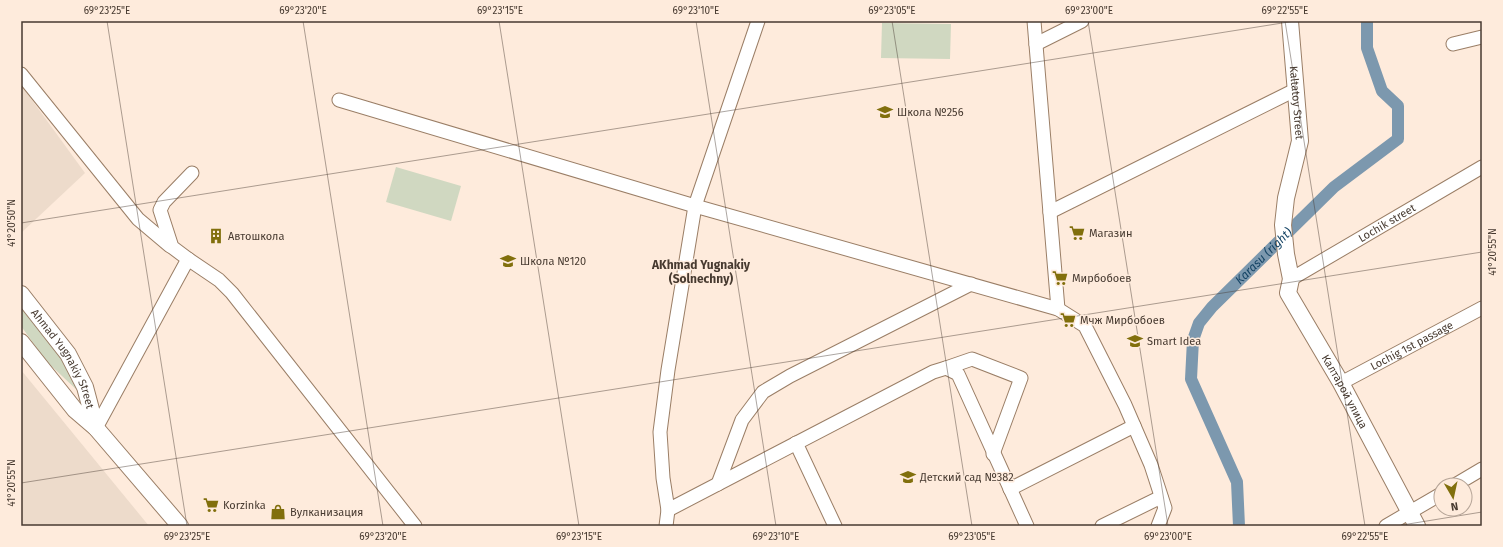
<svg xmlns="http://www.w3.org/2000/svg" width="1503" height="547" viewBox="0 0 1503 547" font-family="'Fira Sans',sans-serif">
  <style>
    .industrial { fill: #eddbcb }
    .green { fill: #d0d8c1 }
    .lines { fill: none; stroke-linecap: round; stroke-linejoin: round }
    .canal { stroke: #7c98ae; stroke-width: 12 }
    .minor-casing { stroke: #9a7e66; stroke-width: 15 }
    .tertiary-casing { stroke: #9a7e66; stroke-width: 18 }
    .minor { stroke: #fff; stroke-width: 13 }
    .tertiary { stroke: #fff; stroke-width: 16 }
    .ticks { fill: none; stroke: #473a30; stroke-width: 1; stroke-opacity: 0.45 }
    .labels { text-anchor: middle; stroke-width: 3; stroke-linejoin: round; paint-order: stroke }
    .street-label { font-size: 11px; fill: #473a30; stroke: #feebdc }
    .poi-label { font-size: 11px; fill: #473a30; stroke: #feebdc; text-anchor: start }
    .water-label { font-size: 12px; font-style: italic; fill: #144364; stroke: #feebdc }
    .neighbourhood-label { font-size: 12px; font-weight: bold; fill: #473a30; stroke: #feebdc }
    .neatline { fill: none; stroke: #473a30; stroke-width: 1.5 }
    .ticks-label { font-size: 10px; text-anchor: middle; fill: #473a30 }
  </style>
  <rect width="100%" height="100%" fill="#feebdc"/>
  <!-- industrial -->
  <g class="industrial">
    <polygon points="21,85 85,173 21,233"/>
    <polygon points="21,370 149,526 21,526"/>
  </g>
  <!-- green -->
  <g class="green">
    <polygon points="882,23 951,24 950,59 881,58"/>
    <polygon points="396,167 461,186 451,221 386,202"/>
    <polygon points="21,304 51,341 80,390 78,391 46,361 21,326"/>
  </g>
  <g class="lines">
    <!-- canal -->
    <path class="canal" id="s1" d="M1239 526 1237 482 1191 379 1193 340 1199 323 1212 307 1334 187 1398 139V106L1382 91 1367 48V21"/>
    <defs>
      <g id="minor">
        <polyline points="1034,21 1058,309"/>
        <polyline points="1036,44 1082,21"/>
        <polyline points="1453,44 1482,37"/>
        <polyline points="21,74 138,219 170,246"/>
        <polyline points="339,100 695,206 1058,309 1085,326 1125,405 1151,465 1165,508 1158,526"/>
        <polyline points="1050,212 1295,90"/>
        <polyline points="188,259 219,280 232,293 415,526"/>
        <path id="s2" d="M1291 279 1482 167"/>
        <polyline points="946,368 972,359 1021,378 993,454"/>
        <path id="s3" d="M1341 383 1482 308"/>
        <polyline points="96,428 188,259 172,247 160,210 164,202 192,173"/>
        <polyline points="796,443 835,526"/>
        <polyline points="718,484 742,420 763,392 790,376 971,284"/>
        <polyline points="1455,485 1482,469"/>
        <polyline points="1010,489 1134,426"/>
        <polyline points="668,510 933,372 946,368 958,374 1027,526"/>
        <polyline points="666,526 668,510 663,478 660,432 668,370 695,206 758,21"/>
        <polyline points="1102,526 1161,497"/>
        <polyline points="1386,526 1441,494"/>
      </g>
      <g id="tertiary">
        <path id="s4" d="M1290 21 1300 141 1286 198 1283 225 1286 254 1291 279 1288 293 1341 383 1417 526"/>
        <path id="s5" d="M21 294 68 354 85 387 96 428"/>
        <polyline points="21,342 75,410 96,428 180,526"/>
      </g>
    </defs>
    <!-- minor casing -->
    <use href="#minor" class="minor-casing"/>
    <!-- tertiary casing -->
    <use href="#tertiary" class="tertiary-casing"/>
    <!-- minor -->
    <use href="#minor" class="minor"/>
    <!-- tertiary -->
    <use href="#tertiary" class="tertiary"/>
  </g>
  <!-- ticks -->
  <path class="ticks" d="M107 21 187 526M303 21 383 526M499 21 579 526M696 21 776 526M892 21 972 526M1088 21 1168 526M1285 21 1365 526M1481 21 1482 27M21 223 1295 21M21 483 1482 252M1396 526 1482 512"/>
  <!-- icons -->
  <defs>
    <symbol id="school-bare" viewBox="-9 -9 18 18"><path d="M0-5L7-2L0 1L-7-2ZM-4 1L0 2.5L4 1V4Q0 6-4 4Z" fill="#816f0c" stroke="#feebdc" stroke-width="2.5" paint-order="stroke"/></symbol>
    <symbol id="supermarket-bare" viewBox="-9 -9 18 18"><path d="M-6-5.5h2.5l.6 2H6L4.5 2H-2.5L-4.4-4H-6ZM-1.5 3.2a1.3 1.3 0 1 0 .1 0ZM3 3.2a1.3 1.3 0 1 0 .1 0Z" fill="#816f0c" stroke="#feebdc" stroke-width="2.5" paint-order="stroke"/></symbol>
    <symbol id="building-bare" viewBox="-9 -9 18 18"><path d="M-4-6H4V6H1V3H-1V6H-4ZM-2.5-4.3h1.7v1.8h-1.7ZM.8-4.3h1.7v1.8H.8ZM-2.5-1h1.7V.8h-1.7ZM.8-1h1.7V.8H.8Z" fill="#816f0c" stroke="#feebdc" stroke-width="2.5" paint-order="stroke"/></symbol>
    <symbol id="shop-bare" viewBox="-9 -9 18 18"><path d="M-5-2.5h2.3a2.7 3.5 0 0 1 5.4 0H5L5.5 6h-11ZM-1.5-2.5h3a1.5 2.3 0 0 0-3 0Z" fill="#816f0c" stroke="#feebdc" stroke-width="2.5" paint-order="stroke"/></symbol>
  </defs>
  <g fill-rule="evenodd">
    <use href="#school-bare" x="874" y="101" width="22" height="22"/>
    <use href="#supermarket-bare" x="1066" y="222" width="22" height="22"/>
    <use href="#building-bare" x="205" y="225" width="22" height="22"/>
    <use href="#school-bare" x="497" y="250" width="22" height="22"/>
    <use href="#supermarket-bare" x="1049" y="267" width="22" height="22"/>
    <use href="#supermarket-bare" x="1057" y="309" width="22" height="22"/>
    <use href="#school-bare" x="1124" y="330" width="22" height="22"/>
    <use href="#school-bare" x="897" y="466" width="22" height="22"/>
    <use href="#supermarket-bare" x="200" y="494" width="22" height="22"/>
    <use href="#shop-bare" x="267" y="501" width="22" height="22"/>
  </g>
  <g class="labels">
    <!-- street labels -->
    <g class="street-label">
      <text dy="4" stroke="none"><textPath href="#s4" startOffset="82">Kaltatoy Street</textPath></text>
      <text dy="4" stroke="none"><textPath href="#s2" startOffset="111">Lochik street</textPath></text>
      <text dy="4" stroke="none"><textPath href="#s3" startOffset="80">Lochig 1st passage</textPath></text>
      <text dy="4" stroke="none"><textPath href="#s5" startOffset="78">Ahmad Yugnakiy Street</textPath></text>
      <text dy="4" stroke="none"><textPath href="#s4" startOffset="389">Калтарой улица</textPath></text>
    </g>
    <!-- poi labels -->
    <g class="poi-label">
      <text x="897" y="116">Школа №256</text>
      <text x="1089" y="237">Магазин</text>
      <text x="228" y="240">Автошкола</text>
      <text x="520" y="265">Школа №120</text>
      <text x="1072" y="282">Мирбобоев</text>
      <text x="1080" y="324">Мчж Мирбобоев</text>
      <text x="1147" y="345">Smart Idea</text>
      <text x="920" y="481">Детский сад №382</text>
      <text x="223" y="509">Korzinka</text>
      <text x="290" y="516">Вулканизация</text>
    </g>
    <!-- water labels -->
    <g class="water-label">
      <text dy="4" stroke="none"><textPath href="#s1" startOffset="307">Karasu (right)</textPath></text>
    </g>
    <!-- neighbourhood labels -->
    <g class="neighbourhood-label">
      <text x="701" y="269">AKhmad Yugnakiy<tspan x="701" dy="14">(Solnechny)</tspan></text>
    </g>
  </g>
  <!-- border -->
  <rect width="1503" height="547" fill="none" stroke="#feebdc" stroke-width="44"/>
  <!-- north arrow -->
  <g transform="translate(1453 497) rotate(171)"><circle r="19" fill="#feebdc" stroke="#b5a497"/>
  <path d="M0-3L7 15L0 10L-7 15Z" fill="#816f0c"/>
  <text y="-6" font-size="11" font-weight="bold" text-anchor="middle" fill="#473a30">N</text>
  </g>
  <rect x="22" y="22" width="1459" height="503" class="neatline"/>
  <g class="ticks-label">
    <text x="107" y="14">69°23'25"E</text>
    <text x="303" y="14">69°23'20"E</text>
    <text x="500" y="14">69°23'15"E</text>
    <text x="696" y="14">69°23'10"E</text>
    <text x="892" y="14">69°23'05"E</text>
    <text x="1089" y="14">69°23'00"E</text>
    <text x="1285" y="14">69°22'55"E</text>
    <text transform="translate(11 223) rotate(-90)" y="4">41°20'50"N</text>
    <text transform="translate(1492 252) rotate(-90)" y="4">41°20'55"N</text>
    <text transform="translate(11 483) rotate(-90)" y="4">41°20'55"N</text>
    <text x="187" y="540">69°23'25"E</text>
    <text x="383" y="540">69°23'20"E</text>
    <text x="579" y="540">69°23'15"E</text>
    <text x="776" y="540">69°23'10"E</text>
    <text x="972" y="540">69°23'05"E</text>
    <text x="1168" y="540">69°23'00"E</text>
    <text x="1365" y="540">69°22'55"E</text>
  </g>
</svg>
